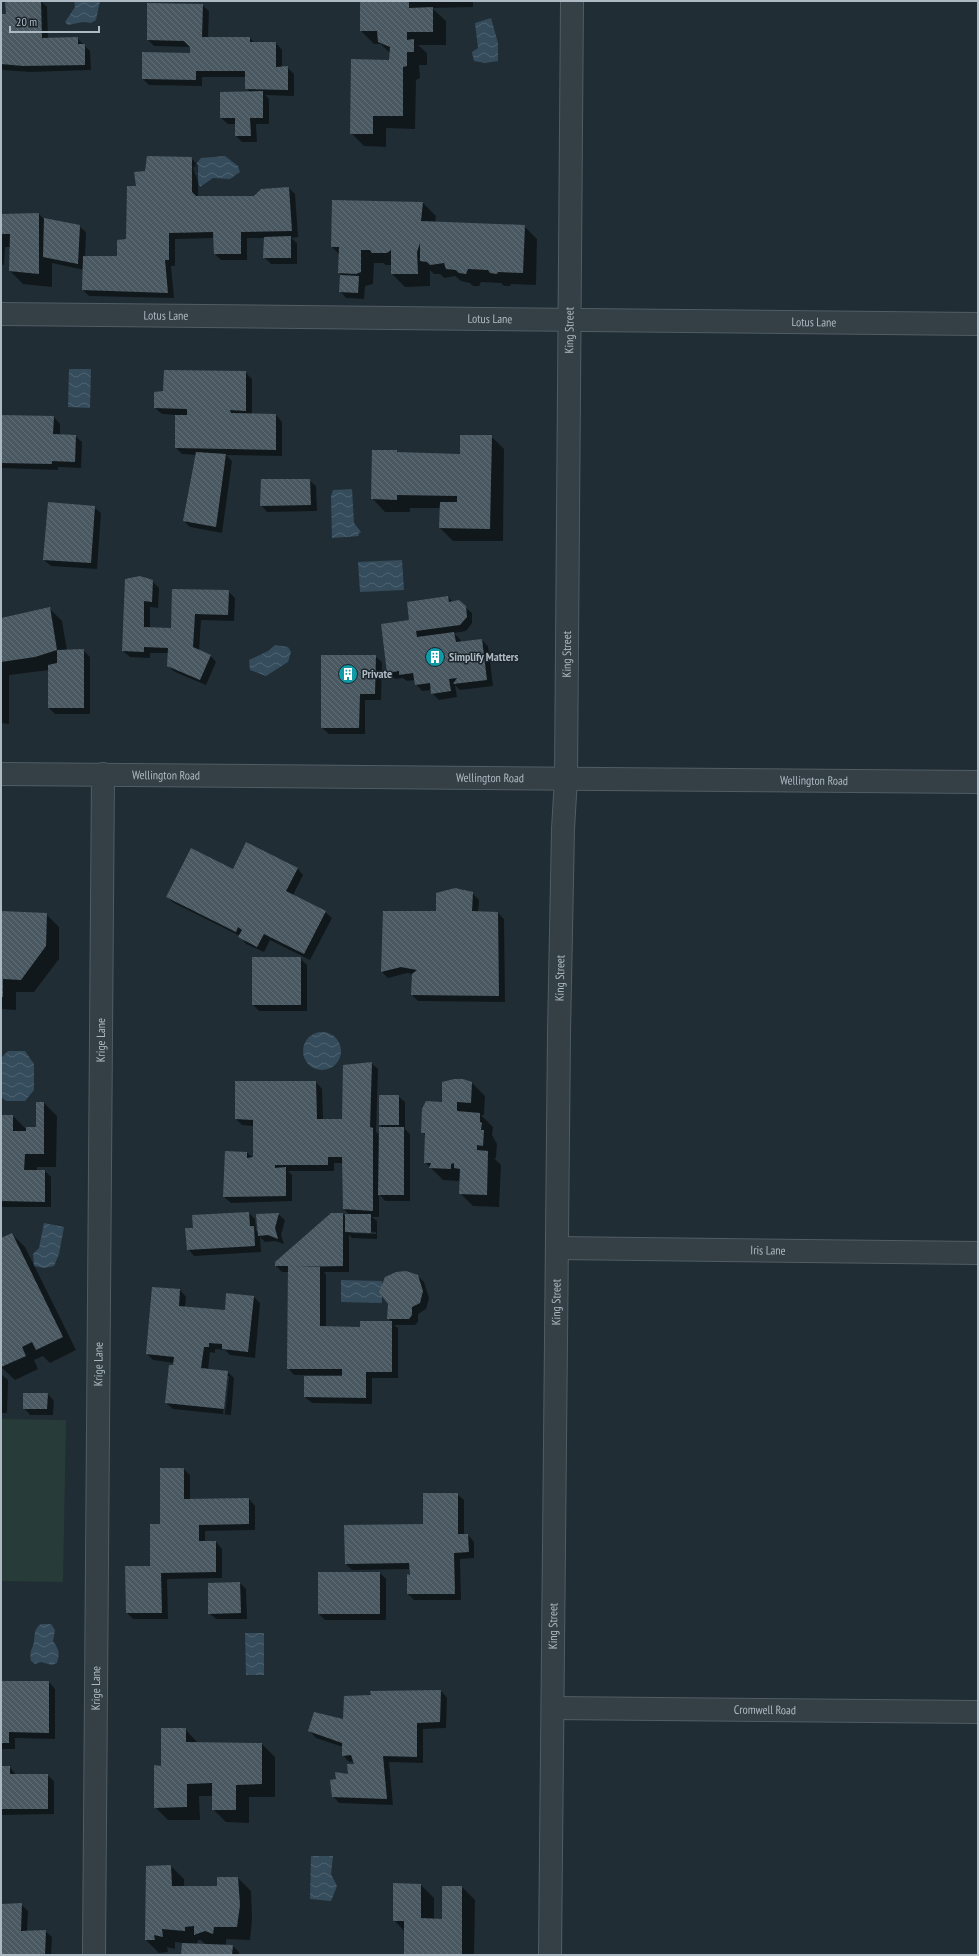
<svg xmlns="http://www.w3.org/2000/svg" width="979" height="1956" viewBox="0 0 979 1956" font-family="'PT Sans Narrow',sans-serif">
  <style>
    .grass { fill: #273c38 }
    .water { fill: url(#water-waves) }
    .shadow { fill: #0007; fill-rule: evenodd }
    .building { fill: url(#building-back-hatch) }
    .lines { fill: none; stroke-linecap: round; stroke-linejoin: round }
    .minor-casing { stroke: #515d64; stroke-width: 24 }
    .minor { stroke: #343f46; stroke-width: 22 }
    .labels { text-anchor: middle; stroke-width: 3; stroke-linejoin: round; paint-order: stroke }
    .street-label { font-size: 12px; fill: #aebac3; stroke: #1a242a }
    .poi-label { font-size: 12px; font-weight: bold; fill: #aebac3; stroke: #1a242a; text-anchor: start }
  </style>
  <defs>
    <pattern id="water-waves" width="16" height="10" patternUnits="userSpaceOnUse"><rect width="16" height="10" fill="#354c5c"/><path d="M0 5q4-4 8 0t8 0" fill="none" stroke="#506472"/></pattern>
    <pattern id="building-back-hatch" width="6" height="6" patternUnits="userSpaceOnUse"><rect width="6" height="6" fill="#495861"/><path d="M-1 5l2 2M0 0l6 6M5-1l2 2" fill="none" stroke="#616e76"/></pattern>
  </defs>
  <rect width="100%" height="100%" fill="#212d35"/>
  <!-- grass -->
  <polygon class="grass" points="1,1419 66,1420 63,1582 1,1581"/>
  <!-- water -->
  <g class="water">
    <polygon points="74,1 100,1 96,20 91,23 83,22 68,25 65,22 75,7"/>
    <polygon points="491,18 498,43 498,61 485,63 474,61 472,52 478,48 475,23"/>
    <polygon points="225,156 238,166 240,172 230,179 213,178 200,187 193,168 201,158"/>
    <polygon points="69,369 91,369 90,408 68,407"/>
    <polygon points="352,489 354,523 361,532 358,534 359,536 332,538 331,496 333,490"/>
    <polygon points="402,560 404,590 360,592 358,562"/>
    <polygon points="275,645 288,647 291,652 288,662 266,676 250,670 249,660 268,651"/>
    <circle cx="322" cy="1051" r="19"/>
    <polygon points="8,1051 25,1051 34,1064 34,1090 25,1101 6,1101 1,1097 2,1057"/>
    <polygon points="44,1223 64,1227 59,1254 54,1266 44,1268 34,1266 33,1254 39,1248"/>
    <polygon points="341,1280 382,1281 382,1303 341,1302"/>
    <path d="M41 1624H51L55 1630 53 1641C59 1650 60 1652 57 1663L52 1665 41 1662 35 1664 31 1661C29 1649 33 1650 34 1641 35 1633 34 1629 41 1624Z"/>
    <polygon points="245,1633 264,1633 264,1675 246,1675"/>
    <polygon points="311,1856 333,1856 331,1874 337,1886 331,1901 310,1899"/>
  </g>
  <!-- shadow -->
  <g class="shadow">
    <polygon points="6,1 41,1 47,7 48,39 77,38 90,51 91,70 30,72 3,70 1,68 1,15 7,15"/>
    <polygon points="361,1 473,1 473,7 432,8 446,21 446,45 418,45 427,53 427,65 419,65 420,78 416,80 415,129 386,128 386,147 364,146 351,133 390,61 390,53 381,44 374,44 361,31"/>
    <polygon points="202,5 209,11 208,38 250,38 255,43 276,43 282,50 282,68 287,67 294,74 294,96 265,95 269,99 269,124 256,124 257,142 242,142 236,136 236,124 228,124 221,118 250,92 246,88 246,77 202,77 202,86 149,85 143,79 143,53 191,54 191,47 154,46 148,40"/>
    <polygon points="191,158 198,165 198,197 254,197 289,188 295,194 298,237 291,238 297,243 297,264 271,264 264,257 265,238 247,238 247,260 221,260 215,254 214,238 175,239 175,266 171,266 174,298 89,296 83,290 84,270 52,263 52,287 23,284 10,271 11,247 5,247 4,265 1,264 1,215 39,214 44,219 79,226 86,232 85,257 118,257 127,240 137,187 146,172"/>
    <polygon points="333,201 423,203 436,216 435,223 524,226 537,239 536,285 511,284 510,286 504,286 501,283 481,282 479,286 473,286 470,283 461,281 455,276 444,278 440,274 434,274 430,270 430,286 405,287 392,274 392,265 386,265 383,263 374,263 373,284 365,286 364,299 346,298 340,291 343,276 339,273 340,255 332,247"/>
    <polygon points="245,372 252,379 252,415 276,415 282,422 282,456 226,455 232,461 222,533 190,527 184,521 196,455 182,454 176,448 176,415 162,414 155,408 155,393 164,392"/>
    <polygon points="1,416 54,417 60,424 60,435 75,436 82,442 81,468 58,467 58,470 1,468"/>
    <polygon points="491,436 504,449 503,541 453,541 440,528 440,508 410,508 410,512 385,512 372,498 396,451 399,453 461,455"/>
    <polygon points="309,480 316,486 317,511 267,512 261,505"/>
    <polygon points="94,507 101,513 97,569 51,566 44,560"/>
    <polygon points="126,580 152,581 159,588 158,608 150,607 150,628 172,629 228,591 235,598 234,621 201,620 199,651 210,655 216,662 206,685 175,672 168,666 169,653 150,653 150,658 130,657 123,651"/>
    <polygon points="448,597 453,602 465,607 472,613 472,623 466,631 454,633 460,639 461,642 482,640 488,646 493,686 460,690 455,685 457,697 439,700 432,693 432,690 422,691 416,684 415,680 407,681 403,678 395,679 388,672 410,621"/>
    <polygon points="49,608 62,621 67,651 83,650 90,657 90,714 55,714 49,708 49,670 9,675 9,724 1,723 1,619"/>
    <polygon points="375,656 382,662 381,700 365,700 365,734 329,734 322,728"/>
    <polygon points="297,868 303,875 293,895 325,912 332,918 310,960 270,940 264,952 246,944 240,936 174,903 167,897 234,870"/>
    <polygon points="472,893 479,900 478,912 498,913 504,919 505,1002 418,1001 412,995 413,974 407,973 388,978 382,972 384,912 437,912"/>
    <polygon points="1,912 46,914 59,927 59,959 34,992 16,992 16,1010 1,1009"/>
    <polygon points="300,958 307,965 307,1011 259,1011 253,1005"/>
    <path d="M371 1063 378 1069 376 1132 380 1135 383 1128 380 1125 398 1096 405 1102V1129L410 1134V1201H385L379 1194V1217H372L377 1221V1239L352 1238 349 1235V1272H324L326 1275V1327L361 1328 392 1322 388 1318 417 1275 424 1282 429 1298 426 1309 418 1314V1322L415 1325H394L398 1328V1378H372V1404L312 1403 305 1397 343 1378V1375H294L288 1368 289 1272H282L276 1266V1262L343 1214 346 1217 350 1215 344 1209 343 1163H334V1171H288L292 1175V1201L231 1203 224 1197 226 1152 247 1153 254 1158V1126L242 1125 236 1119V1082H316L322 1089 323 1120H343ZM351 1231 376 1232V1234L351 1233Z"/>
    <polygon points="472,1083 485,1096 484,1115 481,1115 493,1127 492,1135 497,1144 496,1158 494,1158 501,1165 499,1207 473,1206 460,1193 460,1181 443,1180 425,1162 426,1136 422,1132 443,1103"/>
    <polygon points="44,1103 57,1116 56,1167 37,1167 37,1171 45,1171 51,1177 51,1207 1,1207 1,1116 13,1116 28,1131 37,1128"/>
    <polygon points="249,1213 255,1219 256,1230 258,1232 278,1214 285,1220 281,1235 284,1244 275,1241 265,1242 260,1237 261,1252 194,1256 188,1249 194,1228"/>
    <polygon points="12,1234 25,1247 76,1350 50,1363 43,1356 34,1360 38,1369 15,1380 1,1367 1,1240"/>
    <path d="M180 1290 186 1297 185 1307 226 1311 254 1297 260 1303 255 1358 230 1355 225 1350 215 1349V1353L210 1352 208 1370 228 1372 234 1378 231 1415 173 1409 166 1403 174 1363 153 1360 147 1354ZM227 1376H229L225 1414H223Z"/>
    <polygon points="1,1374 8,1380 7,1413 1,1413"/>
    <polygon points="48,1394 54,1401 53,1415 30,1415 24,1408"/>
    <polygon points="184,1469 190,1475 190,1500 249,1499 255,1506 255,1530 205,1531 205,1542 216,1542 222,1549 222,1578 167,1579 168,1619 133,1619 127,1613 151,1567 161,1525"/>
    <polygon points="457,1494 464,1500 464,1535 468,1535 474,1542 474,1558 460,1559 461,1600 414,1600 408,1594 410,1569 352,1570 346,1564 424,1525"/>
    <polygon points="380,1573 386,1579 386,1620 325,1620 319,1614"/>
    <polygon points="240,1583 246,1589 247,1619 216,1619 209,1613 209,1584"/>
    <polygon points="1,1682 49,1682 55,1689 55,1739 15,1738 15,1749 1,1749"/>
    <polygon points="441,1691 447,1698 446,1728 423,1729 423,1763 389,1762 393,1805 339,1803 333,1796 350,1776 355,1765 354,1761 349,1762 343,1755 343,1747 316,1738 310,1731 344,1720 372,1696 371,1692"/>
    <polygon points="185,1729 198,1743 262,1744 275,1757 275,1797 249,1797 249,1823 226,1822 213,1809 213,1796 199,1796 200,1820 168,1820 155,1807 162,1767"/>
    <polygon points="1,1767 10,1767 16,1775 47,1775 54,1781 54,1814 1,1815"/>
    <path d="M171 1866 184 1879V1887H218L238 1878 251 1891 252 1919 250 1940 226 1939V1946H233L239 1952V1955H182L183 1943 175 1942V1949L167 1947 168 1952 159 1953 146 1940ZM198 1940H201L206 1945H197Z"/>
    <polygon points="421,1885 434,1898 434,1919 443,1920 462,1887 475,1900 474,1955 405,1955 405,1932 394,1920"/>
    <polygon points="21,1904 28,1911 27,1931 45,1931 52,1937 51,1955 1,1955 1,1905"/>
  </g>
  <!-- building -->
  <g class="building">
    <polygon points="5,1 41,1 42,38 78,37 78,44 85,44 85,65 23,66 1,64 1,14 6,14"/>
    <polygon points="360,1 409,1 409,8 433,7 433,32 407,32 407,40 414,39 414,52 407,52 407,66 403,67 403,116 373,116 373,134 350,134 351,59 389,60 390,47 378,42 377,31 360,31"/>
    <polygon points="147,3 203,4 202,37 250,37 250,42 276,42 276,67 288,66 288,90 245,89 245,71 196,71 196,80 142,79 142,52 190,53 190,47 184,41 147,40"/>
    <polygon points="263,91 263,118 250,118 251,136 235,136 235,118 220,118 220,92"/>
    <polygon points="147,156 192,157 192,192 196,196 254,196 261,189 289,187 292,231 241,232 241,254 214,254 213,232 169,233 169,260 165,260 168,293 82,290 83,256 117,256 117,240 126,239 127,186 136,186 134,172 145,171"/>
    <polygon points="332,200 423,202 421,221 525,225 523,273 498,272 497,274 490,273 488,270 468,269 466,274 459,273 456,270 446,269 444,263 430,265 427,262 420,261 420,243 417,252 418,274 391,274 391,250 387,253 372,253 370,250 361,250 361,272 356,274 338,273 339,247 331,247"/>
    <polygon points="39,213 39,274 9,271 10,234 1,234 1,214"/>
    <polygon points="44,218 80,225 78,264 43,257"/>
    <polygon points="291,236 291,258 263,258 264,237"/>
    <polygon points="340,275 359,276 358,293 339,292"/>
    <polygon points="164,370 246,371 246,411 230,410 231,413 276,414 276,450 175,448 175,415 187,415 187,409 154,408 154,392 163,391"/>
    <polygon points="1,415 54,416 53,434 76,435 75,462 52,461 52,464 1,463"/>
    <polygon points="460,435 492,435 490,529 439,528 440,502 457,502 457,496 397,495 397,500 371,499 372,450 397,450 397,452 460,454"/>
    <polygon points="196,452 226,454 216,527 183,521"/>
    <polygon points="261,479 310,479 311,505 260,506"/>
    <polygon points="48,502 95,506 91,563 43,560"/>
    <polygon points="140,576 153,580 152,602 144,601 144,627 171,628 172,589 229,590 228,615 195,614 193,647 211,655 200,680 167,666 168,648 144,647 144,652 122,651 125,579"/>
    <polygon points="448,596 449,602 459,600 466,606 467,617 460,625 416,631 417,637 454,632 456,642 482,639 487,680 453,684 457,678 449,679 451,691 431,694 430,683 415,685 413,673 399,675 399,671 387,673 381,624 409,620 407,602"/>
    <polygon points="50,607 57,650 84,649 84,708 48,708 48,665 57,663 57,650 35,657 1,662 1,618"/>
    <polygon points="321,655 376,655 375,694 360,694 359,728 321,728"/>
    <polygon points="246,842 298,868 286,891 326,911 304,954 264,934 257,947 238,937 242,930 238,927 236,932 166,897 191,848 233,869"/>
    <polygon points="455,888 473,892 472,911 498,912 499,996 411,995 412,974 417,970 401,967 381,972 383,911 436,911 436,893"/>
    <polygon points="1,911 47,913 46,946 21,980 3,979 3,997 1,997"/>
    <rect x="252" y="957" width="49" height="48"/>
    <polygon points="372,1062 370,1127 373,1128 373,1211 343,1209 342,1157 328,1157 328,1165 275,1165 275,1168 286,1167 286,1196 223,1197 225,1151 247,1152 247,1158 253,1157 253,1120 235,1119 235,1081 316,1081 317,1119 342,1119 343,1065"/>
    <polygon points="454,1079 463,1079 472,1082 471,1103 457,1102 457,1111 480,1113 480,1122 482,1123 481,1130 484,1130 483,1146 477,1145 477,1150 488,1151 487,1195 459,1194 460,1169 454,1168 454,1163 451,1164 451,1169 429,1168 431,1163 424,1163 425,1133 421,1133 422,1109 426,1101 442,1102 442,1082"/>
    <rect x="379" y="1095" width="20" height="30"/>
    <polygon points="36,1102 44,1102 44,1154 25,1154 24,1170 45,1170 45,1202 1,1201 1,1115 13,1115 13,1131 26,1131 26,1127 36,1127"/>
    <polygon points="379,1127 404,1127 404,1195 378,1195"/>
    <polygon points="249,1212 250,1226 254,1226 255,1246 187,1250 185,1228 193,1228 192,1215"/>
    <polygon points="279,1213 275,1228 278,1239 268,1235 258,1236 256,1214"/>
    <polygon points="331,1213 343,1213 343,1266 295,1267 320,1267 320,1326 360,1327 360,1321 392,1321 392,1372 366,1372 366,1398 304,1397 304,1376 342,1376 342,1369 287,1369 288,1266 275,1266 275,1262"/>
    <polygon points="345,1214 371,1214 371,1233 345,1232"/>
    <polygon points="12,1233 63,1337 36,1350 32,1342 22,1347 26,1356 1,1367 1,1238"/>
    <polygon points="406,1271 418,1275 423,1291 420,1303 412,1307 412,1315 409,1319 387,1319 388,1304 379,1292 385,1277 396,1272"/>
    <polygon points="152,1287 180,1289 179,1306 225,1310 226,1293 254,1296 248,1352 222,1349 222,1344 209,1343 209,1347 204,1347 201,1368 228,1371 224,1409 165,1403 169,1365 173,1365 174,1357 146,1354"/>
    <polygon points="23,1393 48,1393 47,1409 23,1409"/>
    <polygon points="160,1468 184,1468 184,1499 249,1498 249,1524 199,1525 199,1541 216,1541 216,1572 161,1573 162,1613 126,1613 125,1566 150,1566 150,1524 160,1524"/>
    <polygon points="423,1493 458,1493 458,1534 468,1534 469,1552 454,1553 455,1594 407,1594 407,1574 410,1575 409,1563 345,1564 344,1525 423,1524"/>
    <rect x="318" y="1572" width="62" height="42"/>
    <polygon points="240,1582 241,1613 208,1614 208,1583"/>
    <polygon points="1,1681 49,1681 49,1733 9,1732 9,1743 1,1743"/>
    <polygon points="441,1690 440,1722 417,1723 417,1757 383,1756 387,1799 332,1797 330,1780 336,1779 335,1772 348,1774 347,1764 354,1764 351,1755 342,1756 342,1743 308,1731 314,1712 343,1719 344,1696 371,1695 370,1691"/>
    <polygon points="161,1728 186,1728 186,1742 262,1743 262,1784 236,1785 236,1810 212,1810 212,1783 187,1784 187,1807 154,1808 154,1765 161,1766"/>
    <polygon points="1,1766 10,1766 10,1774 48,1774 48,1809 1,1809"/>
    <polygon points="171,1865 172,1886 217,1886 217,1877 238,1877 240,1905 237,1927 214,1927 213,1934 205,1931 194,1935 194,1926 185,1927 185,1931 162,1929 163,1937 154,1935 155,1940 145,1940 146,1866"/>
    <polygon points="393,1883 421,1884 421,1918 442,1919 442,1886 462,1886 462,1955 404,1955 404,1921 393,1921"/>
    <polygon points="22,1903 21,1931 46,1930 45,1955 1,1955 1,1904"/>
    <polygon points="182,1943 233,1945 232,1955 181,1955"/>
  </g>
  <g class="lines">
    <defs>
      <g id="minor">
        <path id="s1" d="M1 314 978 324"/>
        <path id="s2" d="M1 774 978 782"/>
        <path id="s3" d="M557 1248 978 1253"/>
        <path id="s4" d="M553 1708 978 1712"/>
        <path id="s5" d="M94 1955 103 774"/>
        <path id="s6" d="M550 1955 559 1033 563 829 566 778 572 1"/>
      </g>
    </defs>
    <!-- minor casing -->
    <use href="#minor" class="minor-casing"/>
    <!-- minor -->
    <use href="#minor" class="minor"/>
  </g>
  <!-- icons -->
  <defs>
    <symbol id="building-disc" viewBox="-11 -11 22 22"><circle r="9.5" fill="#0f9aa8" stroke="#1a242a"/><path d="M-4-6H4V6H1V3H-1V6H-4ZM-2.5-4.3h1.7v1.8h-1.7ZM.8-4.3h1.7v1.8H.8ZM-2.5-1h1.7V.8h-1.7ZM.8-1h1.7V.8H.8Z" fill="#fff"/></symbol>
  </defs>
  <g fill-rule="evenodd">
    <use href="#building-disc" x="424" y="646" width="22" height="22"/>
    <use href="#building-disc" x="337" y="663" width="22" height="22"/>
  </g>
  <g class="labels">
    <!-- street labels -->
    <g class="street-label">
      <text dy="4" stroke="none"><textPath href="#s1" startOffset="165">Lotus Lane</textPath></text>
      <text dy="4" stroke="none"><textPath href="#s1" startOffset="489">Lotus Lane</textPath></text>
      <text dy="4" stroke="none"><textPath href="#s1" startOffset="813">Lotus Lane</textPath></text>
      <text dy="4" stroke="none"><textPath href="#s6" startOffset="1625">King Street</textPath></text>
      <text dy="4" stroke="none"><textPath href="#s6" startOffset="1301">King Street</textPath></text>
      <text dy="4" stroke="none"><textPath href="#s2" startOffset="165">Wellington Road</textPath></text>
      <text dy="4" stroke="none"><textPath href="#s2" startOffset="489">Wellington Road</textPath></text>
      <text dy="4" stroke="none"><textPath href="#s2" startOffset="813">Wellington Road</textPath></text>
      <text dy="4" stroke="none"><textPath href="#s6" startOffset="977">King Street</textPath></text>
      <text dy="4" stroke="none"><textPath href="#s5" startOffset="915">Krige Lane</textPath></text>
      <text dy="4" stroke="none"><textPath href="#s3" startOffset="211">Iris Lane</textPath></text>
      <text dy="4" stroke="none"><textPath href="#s6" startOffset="653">King Street</textPath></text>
      <text dy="4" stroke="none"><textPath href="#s5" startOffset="591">Krige Lane</textPath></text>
      <text dy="4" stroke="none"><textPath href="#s6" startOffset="329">King Street</textPath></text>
      <text dy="4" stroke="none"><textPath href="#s5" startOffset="267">Krige Lane</textPath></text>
      <text dy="4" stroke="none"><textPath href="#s4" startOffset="212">Cromwell Road</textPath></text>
    </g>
    <!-- poi labels -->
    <g class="poi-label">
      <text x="449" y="661">Simplify Matters</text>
      <text x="362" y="678">Private</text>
    </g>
  </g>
  <!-- border -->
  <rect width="979" height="1956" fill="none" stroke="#aebac3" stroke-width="4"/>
  <!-- scale -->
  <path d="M10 26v6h89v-6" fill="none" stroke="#aebac3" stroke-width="2"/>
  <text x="16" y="26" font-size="12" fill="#aebac3" stroke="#1a242a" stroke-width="3" paint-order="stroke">20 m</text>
</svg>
